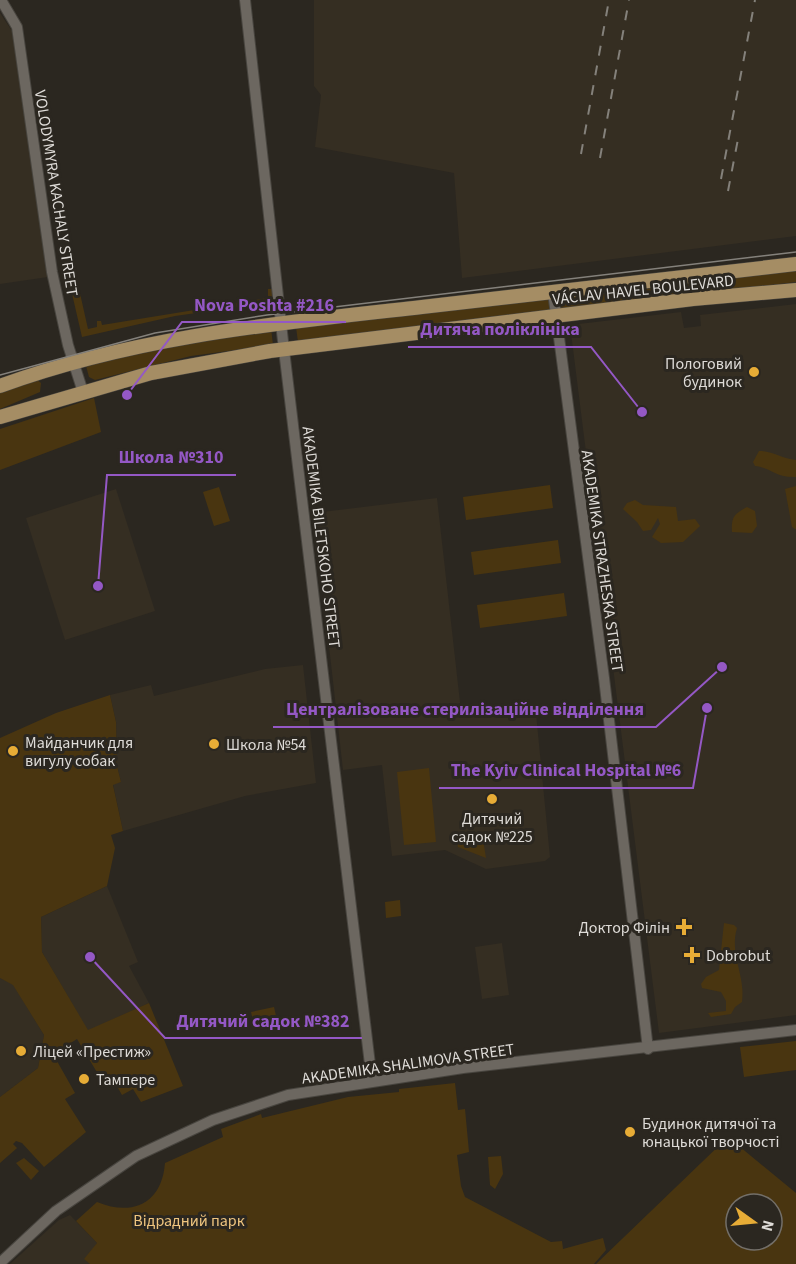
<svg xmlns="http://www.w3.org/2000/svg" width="796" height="1264" viewBox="0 0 796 1264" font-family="'Source Sans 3',sans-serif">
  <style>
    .built { fill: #352e22 }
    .green { fill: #493510; fill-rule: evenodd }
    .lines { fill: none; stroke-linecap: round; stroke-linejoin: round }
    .minor-casing { stroke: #48453f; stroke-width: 12 }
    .major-casing { stroke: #48453f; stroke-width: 15 }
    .minor { stroke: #6c6760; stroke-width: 10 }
    .major { stroke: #a58d64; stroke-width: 14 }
    .tram { stroke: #84817b; stroke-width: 1.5 }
    .rail { stroke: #84817b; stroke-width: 2; stroke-dasharray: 10 10; stroke-linecap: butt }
    .poi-dot { fill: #e7ac36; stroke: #2b2720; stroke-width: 2 }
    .labels { text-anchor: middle; stroke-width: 6; stroke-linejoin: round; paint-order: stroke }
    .street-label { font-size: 16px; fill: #dedbd7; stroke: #2b2720 }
    .poi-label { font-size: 16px; fill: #dedbd7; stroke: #2b2720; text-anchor: start }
    .park-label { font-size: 16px; fill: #efc57f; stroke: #2b2720 }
    .leader { fill: none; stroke: #9458c5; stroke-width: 2 }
    .callout-dot { fill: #9458c5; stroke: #2b2720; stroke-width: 2 }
    .callout-label { font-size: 18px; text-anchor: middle; font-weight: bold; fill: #9458c5; stroke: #2b2720; stroke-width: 6; stroke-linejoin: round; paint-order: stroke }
  </style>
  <rect width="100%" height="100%" fill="#2b2720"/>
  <!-- built -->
  <g class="built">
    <polygon points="314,0 796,0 796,236 462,278 454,173 315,147 321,95 314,86"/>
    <polygon points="0,13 12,31 48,277 0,284"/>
    <polygon points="796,304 796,1015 659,1033 570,325 681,312 684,328 701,326 700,315"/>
    <polygon points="116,489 155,611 65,640 26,518"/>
    <polygon points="437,498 461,711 535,703 550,857 545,861 486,869 445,850 392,856 382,765 343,770 314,513"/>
    <polygon points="303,665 316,783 245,796 123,831 113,784 121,782 117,766 116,722 110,695 151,685 154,696 265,669"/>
    <polygon points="107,886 138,962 129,966 149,1003 88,1031 42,952 41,917"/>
    <polygon points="502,943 509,995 482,999 475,947"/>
    <polygon points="0,978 13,984 44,1035 38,1068 0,1097"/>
    <polygon points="70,1215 97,1243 90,1264 10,1264 59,1220"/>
  </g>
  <!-- green -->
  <g class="green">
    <polygon points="796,265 796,282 298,342 296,327"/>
    <polygon points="75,271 88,329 97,327 97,321 101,321 102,325 268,298 268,289 273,289 274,302 175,316 82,337 67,272"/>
    <polygon points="271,328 273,345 191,356 95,380 89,377 86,366 90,362"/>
    <polygon points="36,379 41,383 40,392 0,409 0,389"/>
    <polygon points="94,398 101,432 0,470 0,429"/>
    <path d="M759 451C773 451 782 459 796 460V477C776 478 772 468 755 466L753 462Z"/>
    <polygon points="550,485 553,508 466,520 463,497"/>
    <polygon points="796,486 796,529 795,529 792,527 785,489"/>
    <polygon points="219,487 230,521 214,526 203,492"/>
    <polygon points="635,500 643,505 676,507 678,521 695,519 700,526 683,542 661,543 652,537 660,524 658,518 651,530 643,531 637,522 623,509 627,503"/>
    <path d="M747 507 755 511 757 526 752 533 732 532C731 517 734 514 747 507Z"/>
    <polygon points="558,540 561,563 474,575 471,552"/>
    <polygon points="564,593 567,616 480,628 477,605"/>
    <polygon points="110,695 116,722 117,766 121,782 113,785 123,831 111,835 115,848 107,886 41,917 42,952 88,1030 149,1003 183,1086 141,1102 133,1089 122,1095 110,1074 101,1079 77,1039 53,1054 75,1093 65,1099 86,1132 44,1167 22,1143 16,1141 13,1144 17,1148 0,1163 0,1097 38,1068 44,1035 13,985 0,978 0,738 56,713"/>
    <polygon points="429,768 436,842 404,845 397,772"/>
    <polygon points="482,833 486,858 458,847 456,835"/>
    <polygon points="400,900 401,916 386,918 385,902"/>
    <path d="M724 923 734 925 737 928C729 953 746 977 742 1002L735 1007 731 1014 711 1017 708 1013 726 1011V1001L721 992 702 988 701 984 706 977 719 970Z"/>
    <polygon points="274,1007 277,1020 254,1025 251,1012"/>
    <polygon points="796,1041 796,1070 744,1077 740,1047"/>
    <path d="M455 1083 458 1110 465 1109 469 1152 457 1155 461 1186 465 1197 551 1242 562 1241 563 1249 603 1238 606 1250 594 1264H90L84 1259 97 1243 76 1221 97 1202C133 1217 162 1203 165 1163L223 1137 221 1129 261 1114 262 1118 348 1097 399 1092V1089Z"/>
    <path d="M728 1137 796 1193V1264H596ZM736 1204H772V1240H736Z"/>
    <polygon points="501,1156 503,1174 495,1189 490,1185 488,1157"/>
    <polygon points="24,1158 39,1171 31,1180 16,1163"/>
  </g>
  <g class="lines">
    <defs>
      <g id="minor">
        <polyline points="1,0 17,27 52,272 68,345 83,392"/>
        <polyline points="245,0 284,350 372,1081"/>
        <polyline points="553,292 604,678 648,1049"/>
        <polyline points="0,1263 56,1211 136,1156 213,1120 288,1095 463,1068 796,1030"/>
      </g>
      <g id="major">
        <path d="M0 386C136 336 279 323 422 307 547 293 671 278 796 264"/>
        <polyline points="0,417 151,373 270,351 693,299 796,290"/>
      </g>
    </defs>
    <!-- minor casing -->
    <use href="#minor" class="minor-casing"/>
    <!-- major casing -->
    <use href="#major" class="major-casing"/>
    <!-- minor -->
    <use href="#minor" class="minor"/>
    <!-- major -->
    <use href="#major" class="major"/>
    <!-- tram -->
    <polyline class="tram" points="0,375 155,333 267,315 796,252"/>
    <!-- rail -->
    <g class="rail">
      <polyline points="581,154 609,0"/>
      <polyline points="600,158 629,0"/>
      <polyline points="721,179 755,0"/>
      <polyline points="728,191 738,139"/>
    </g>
  </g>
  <!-- markers -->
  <g class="poi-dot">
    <circle cx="754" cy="372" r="6"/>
    <circle cx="214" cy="744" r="6"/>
    <circle cx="13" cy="751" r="6"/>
    <circle cx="492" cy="799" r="6"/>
    <path d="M681 918h6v6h6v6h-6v6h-6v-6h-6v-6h6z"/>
    <path d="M689 946h6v6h6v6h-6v6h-6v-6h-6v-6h6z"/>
    <circle cx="21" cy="1051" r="6"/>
    <circle cx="84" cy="1079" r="6"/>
    <circle cx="630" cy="1132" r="6"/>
  </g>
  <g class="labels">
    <!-- street labels -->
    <g class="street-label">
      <text transform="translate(57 193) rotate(81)" y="6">VOLODYMYRA KACHALY STREET</text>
      <text transform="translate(643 289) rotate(-6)" y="6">VÁCLAV HAVEL BOULEVARD</text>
      <text transform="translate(322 537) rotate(83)" y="6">AKADEMIKA BILETSKOHO STREET</text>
      <text transform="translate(603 561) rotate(82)" y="6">AKADEMIKA STRAZHESKA STREET</text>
      <text transform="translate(408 1063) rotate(-8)" y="6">AKADEMIKA SHALIMOVA STREET</text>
    </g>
    <!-- poi labels -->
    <g class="poi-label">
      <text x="742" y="369" text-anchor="end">Пологовий<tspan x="742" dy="18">будинок</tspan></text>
      <text x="25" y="748">Майданчик для<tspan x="25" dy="18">вигулу собак</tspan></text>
      <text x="226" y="750">Школа №54</text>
      <text x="492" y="824" text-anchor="middle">Дитячий<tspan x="492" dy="18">садок №225</tspan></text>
      <text x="670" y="933" text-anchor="end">Доктор Філін</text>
      <text x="706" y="961">Dobrobut</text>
      <text x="33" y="1057">Ліцей «Престиж»</text>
      <text x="96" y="1085">Тампере</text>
      <text x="642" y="1129">Будинок дитячої та<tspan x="642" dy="18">юнацької творчості</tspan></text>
    </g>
    <!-- park labels -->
    <g class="park-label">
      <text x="189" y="1226">Відрадний парк</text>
    </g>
  </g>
  <!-- callouts -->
  <path class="leader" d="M127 395L182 322H346M642 412L591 347H408M98 586L107 475H236M722 667L656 727H273M707 708L693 788H439M90 957L165 1038H362"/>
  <g class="callout-dot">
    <circle cx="127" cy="395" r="6"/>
    <circle cx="642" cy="412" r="6"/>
    <circle cx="98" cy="586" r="6"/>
    <circle cx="722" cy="667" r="6"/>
    <circle cx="707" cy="708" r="6"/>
    <circle cx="90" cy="957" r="6"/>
  </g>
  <g class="callout-label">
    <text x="264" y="311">Nova Poshta #216</text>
    <text x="500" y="335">Дитяча поліклініка</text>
    <text x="171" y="463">Школа №310</text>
    <text x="465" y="715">Централізоване стерилізаційне відділення</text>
    <text x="566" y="776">The Kyiv Clinical Hospital №6</text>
    <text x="263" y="1027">Дитячий садок №382</text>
  </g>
  <!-- north arrow -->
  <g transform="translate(754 1222) rotate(105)"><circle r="28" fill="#2b2720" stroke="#736f69" stroke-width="1.5"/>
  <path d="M0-4.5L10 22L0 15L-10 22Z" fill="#e7ac36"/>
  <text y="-9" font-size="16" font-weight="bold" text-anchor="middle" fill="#dedbd7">N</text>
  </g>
</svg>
